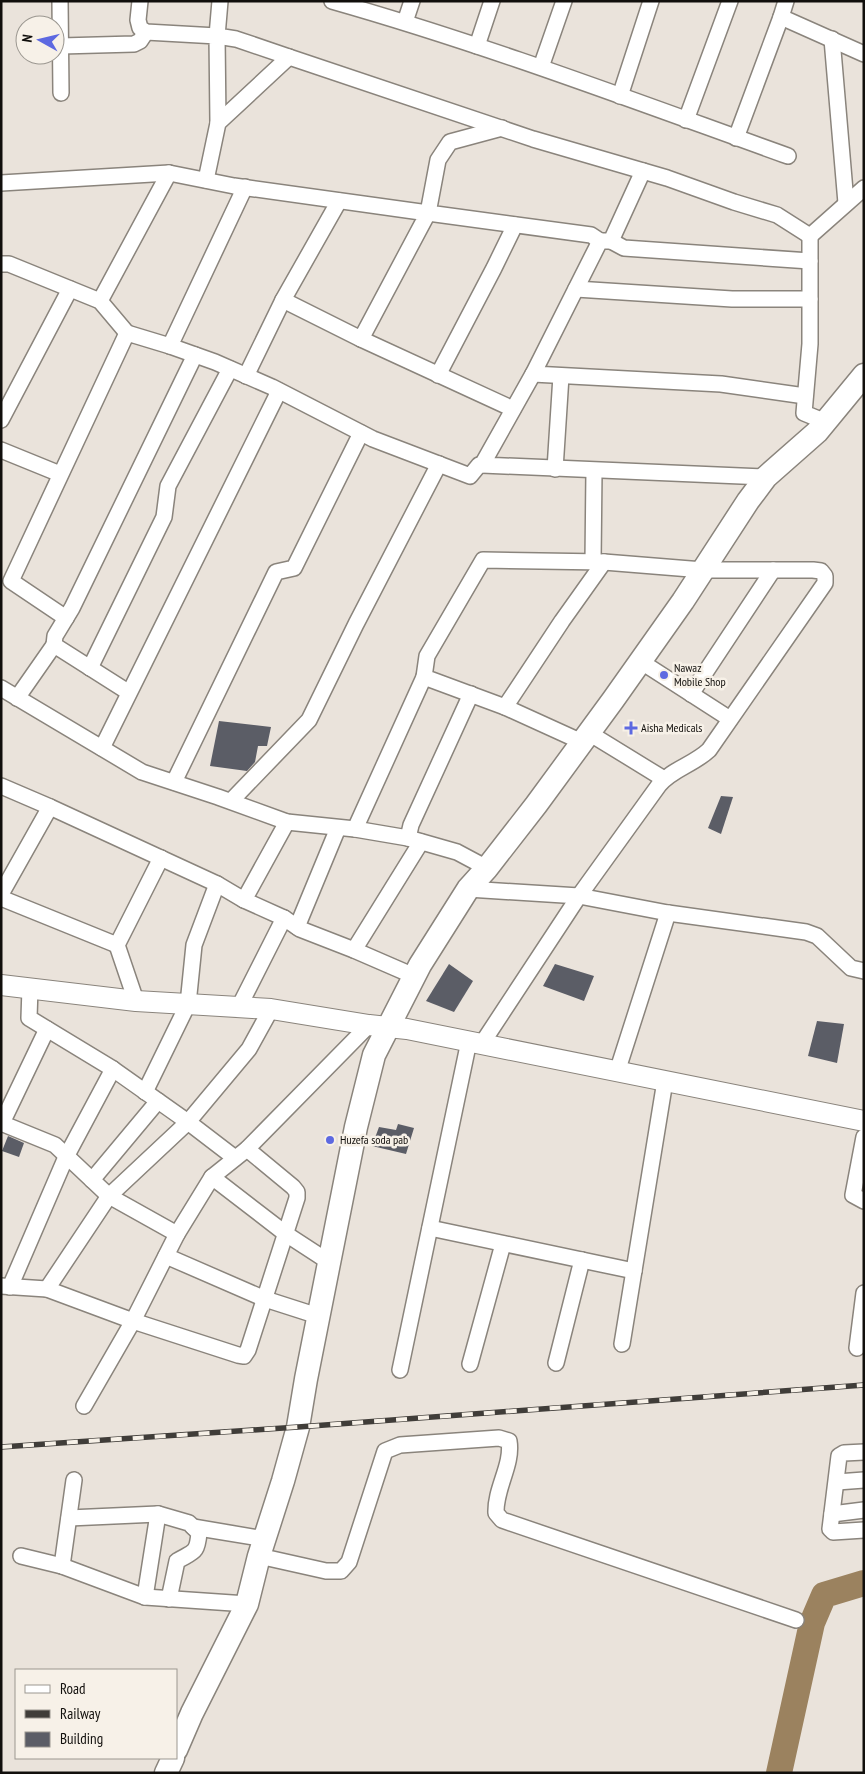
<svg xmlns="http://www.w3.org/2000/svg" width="865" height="1774" viewBox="0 0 865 1774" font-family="'PT Sans Narrow',sans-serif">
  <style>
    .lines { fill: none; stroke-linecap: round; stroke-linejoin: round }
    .river { stroke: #9b825f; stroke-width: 26 }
    .building { fill: #5b5d66 }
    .minor-casing { stroke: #8a847c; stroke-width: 18 }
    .tertiary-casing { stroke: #8a847c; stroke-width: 22 }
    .secondary-casing { stroke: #8a847c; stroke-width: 25 }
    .minor { stroke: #fff; stroke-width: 15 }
    .tertiary { stroke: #fff; stroke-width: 20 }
    .secondary { stroke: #fff; stroke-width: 22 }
    .rail-casing { stroke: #403d39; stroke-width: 5.5 }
    .rail { stroke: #f7f1e8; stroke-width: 4; stroke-dasharray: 11; stroke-linecap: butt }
    .poi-dot { fill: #5d69e1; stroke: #f7f1e8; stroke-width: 2 }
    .labels { text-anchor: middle; stroke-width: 5; stroke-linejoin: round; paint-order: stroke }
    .poi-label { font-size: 12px; fill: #110f0c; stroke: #f7f1e8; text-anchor: start }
  </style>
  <rect width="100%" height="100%" fill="#eae3db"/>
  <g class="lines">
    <!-- river -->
    <polyline class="river" points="779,1773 812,1623 824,1595 864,1583"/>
  </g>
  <!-- building -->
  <g class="building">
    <polygon points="219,721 271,727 267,746 258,746 255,762 247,771 210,766"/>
    <polygon points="721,796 733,797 721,834 708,828"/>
    <polygon points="449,964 473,981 454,1012 426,1001"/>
    <polygon points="555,964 594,976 584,1001 543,986"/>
    <polygon points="817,1021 844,1024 837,1063 808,1056"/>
    <polygon points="398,1124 414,1128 406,1154 372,1146 379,1127 396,1130"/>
    <polygon points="8,1136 24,1143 19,1157 2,1151"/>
  </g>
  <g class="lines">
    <defs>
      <g id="minor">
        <polyline points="60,1 61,93"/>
        <polyline points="140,1 138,20 140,28 146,32 217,36 218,123"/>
        <polyline points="220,1 217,36 236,39 289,57 533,139 667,178 734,202 777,215 810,236 864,188"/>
        <path d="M332 1C487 45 637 102 788 156"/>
        <polyline points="786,1 781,17 864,54"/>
        <polyline points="405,22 412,1"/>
        <polyline points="832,39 846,203"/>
        <polyline points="61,46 134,44 140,41 146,32"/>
        <polyline points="477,46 492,1"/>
        <polyline points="541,67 564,1"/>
        <polyline points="620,96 651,1"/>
        <polyline points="686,120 730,1"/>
        <polyline points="502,128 450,142 438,160 428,213 591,235 600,241"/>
        <polyline points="736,138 781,17"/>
        <polyline points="643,171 611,241 600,241 533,374 721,384 805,396"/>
        <polyline points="206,180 218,123 289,57"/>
        <polyline points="1,183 169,173 234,186 428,213 361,339"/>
        <polyline points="245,187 170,346 215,362 272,387 373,439 470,476 479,465 482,465"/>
        <polyline points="339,201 283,300 361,339 513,409"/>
        <polyline points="810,236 810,344 804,413 826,422"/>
        <polyline points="611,241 624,248 810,261"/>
        <polyline points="1,264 9,264 100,301 127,333"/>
        <polyline points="576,289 732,299 810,299"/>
        <polyline points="100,301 169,173"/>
        <polyline points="533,374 482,465 766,477"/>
        <polyline points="438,375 494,268 515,225"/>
        <polyline points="246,376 283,300"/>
        <polyline points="1,420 70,289"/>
        <polyline points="1,450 60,474"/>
        <polyline points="555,469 561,376"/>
        <polyline points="593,562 594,471"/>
        <polyline points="66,618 11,581 127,333 170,346"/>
        <polyline points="640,661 730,719"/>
        <polyline points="90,668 164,517 168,486 230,369"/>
        <polyline points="1,688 142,772 218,797 287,822 355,829"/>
        <polyline points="128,692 54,645 55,636 72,608 195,355"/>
        <polyline points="471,694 411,825 408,838 457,852 487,868"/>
        <polyline points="691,694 773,570"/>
        <polyline points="17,698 54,645"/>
        <polyline points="505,707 562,621 604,562"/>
        <polyline points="589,733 664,779"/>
        <polyline points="102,748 279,391"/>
        <polyline points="174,782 276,572 294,568 361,433"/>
        <polyline points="1,786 50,807 217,884 244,900 284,918 300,929 354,950 414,976"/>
        <polyline points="231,801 309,720 356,624 439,464"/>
        <polyline points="408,838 355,829 424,677"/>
        <polyline points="468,889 579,896 668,913 806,932 817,936 851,968 864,971"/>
        <polyline points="1,894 50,807"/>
        <polyline points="1,898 117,945"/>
        <polyline points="244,900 287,822"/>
        <polyline points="297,927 338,828"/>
        <polyline points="354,950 421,842"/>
        <polyline points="30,988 29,1018 113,1069 188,1122 235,1158"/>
        <polyline points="136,1001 117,945 161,858"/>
        <polyline points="239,1007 284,918"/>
        <path d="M481 1045 579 896 659 785C672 769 693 765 709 750L825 583V576L821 571 813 570H703L604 562 483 560 427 656 424 677 505 707 582 742"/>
        <polyline points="617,1072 668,913"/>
        <polyline points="145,1092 188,1004 194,945 217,884"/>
        <polyline points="1,1123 55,1145 109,1196 177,1234"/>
        <polyline points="2,1123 47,1029"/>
        <polyline points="864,1137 853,1195 864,1201"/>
        <polyline points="212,1177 286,1234 329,1262"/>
        <polyline points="92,1180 158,1101"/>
        <polyline points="430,1228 634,1271"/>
        <polyline points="166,1256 265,1299 318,1316"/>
        <polyline points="1,1286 47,1289 133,1321 177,1234 212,1177 247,1149 369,1025"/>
        <polyline points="10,1287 66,1157 113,1069"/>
        <polyline points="47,1289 109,1196 188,1122 249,1049 271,1009"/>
        <polyline points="622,1344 665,1081"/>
        <polyline points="857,1348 864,1293"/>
        <polyline points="556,1363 582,1260"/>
        <polyline points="470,1364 503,1244"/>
        <polyline points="400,1370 469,1041"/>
        <polyline points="84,1406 133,1321 238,1355 244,1356 248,1350 297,1198 297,1192 293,1187 247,1149"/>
        <polyline points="864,1452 844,1453 839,1456 830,1529 833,1532 864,1530"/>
        <polyline points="837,1482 864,1480"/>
        <polyline points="832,1514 864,1510"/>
        <path d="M69 1518 158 1514 189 1523 199 1533C197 1554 194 1551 177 1561L169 1599"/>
        <polyline points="193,1527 265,1539"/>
        <polyline points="21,1556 62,1566 145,1597 247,1604"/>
        <path d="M259 1556 326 1571H341L349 1562 385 1451 400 1445 499 1438 509 1441C513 1465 495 1488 496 1513L502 1520 796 1620"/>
        <polyline points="62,1566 74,1480"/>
        <polyline points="145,1597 158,1514"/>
      </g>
      <polyline id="tertiary" points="1,985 136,1001 271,1009 369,1025 407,1029 864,1121"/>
      <g id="secondary">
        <polyline points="176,1750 192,1713 247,1604 259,1556 283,1481 298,1427 306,1379 356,1127 374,1055 420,965 468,889 487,868 536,805 613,700 683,601 748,501 766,477 817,432 864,375"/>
        <polyline points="166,1773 173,1758"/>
      </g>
    </defs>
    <!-- minor casing -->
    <use href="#minor" class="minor-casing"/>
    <!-- tertiary casing -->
    <use href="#tertiary" class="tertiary-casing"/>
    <!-- secondary casing -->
    <use href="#secondary" class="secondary-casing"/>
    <!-- minor -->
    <use href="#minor" class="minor"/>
    <!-- tertiary -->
    <use href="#tertiary" class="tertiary"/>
    <!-- secondary -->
    <use href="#secondary" class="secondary"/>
    <defs>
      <polyline id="rail" points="1,1447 298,1427 864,1385"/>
    </defs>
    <!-- rail casing -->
    <use href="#rail" class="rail-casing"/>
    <!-- rail -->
    <use href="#rail" class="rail"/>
  </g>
  <!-- markers -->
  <g class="poi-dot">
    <circle cx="664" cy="675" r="5"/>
    <path d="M628.5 720.5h5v5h5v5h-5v5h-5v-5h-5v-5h5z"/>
    <circle cx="330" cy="1140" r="5"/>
  </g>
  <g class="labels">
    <!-- poi labels -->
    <g class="poi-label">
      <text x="674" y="672">Nawaz<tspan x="674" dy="14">Mobile Shop</tspan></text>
      <text x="641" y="732">Aisha Medicals</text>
      <text x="340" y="1144">Huzefa soda pab</text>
    </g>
  </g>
  <!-- border -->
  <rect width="865" height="1774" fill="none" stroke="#110f0c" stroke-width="5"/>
  <!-- legend -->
  <rect x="15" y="1669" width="162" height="90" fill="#f7f1e8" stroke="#9b9790"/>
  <rect x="25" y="1685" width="25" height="8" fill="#ffffff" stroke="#9b9790"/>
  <text x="60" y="1694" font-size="15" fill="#110f0c">Road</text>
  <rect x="25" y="1710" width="25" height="8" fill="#403d39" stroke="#9b9790"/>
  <text x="60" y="1719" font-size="15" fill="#110f0c">Railway</text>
  <rect x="25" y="1732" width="25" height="15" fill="#5b5d66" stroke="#9b9790"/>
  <text x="60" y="1744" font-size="15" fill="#110f0c">Building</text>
  <!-- north arrow -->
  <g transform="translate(40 40) rotate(278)"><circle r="24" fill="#f7f1e8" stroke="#9b9790"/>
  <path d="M0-4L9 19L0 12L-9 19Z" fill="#5d69e1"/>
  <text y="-8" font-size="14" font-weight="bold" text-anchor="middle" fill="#110f0c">N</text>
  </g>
</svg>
